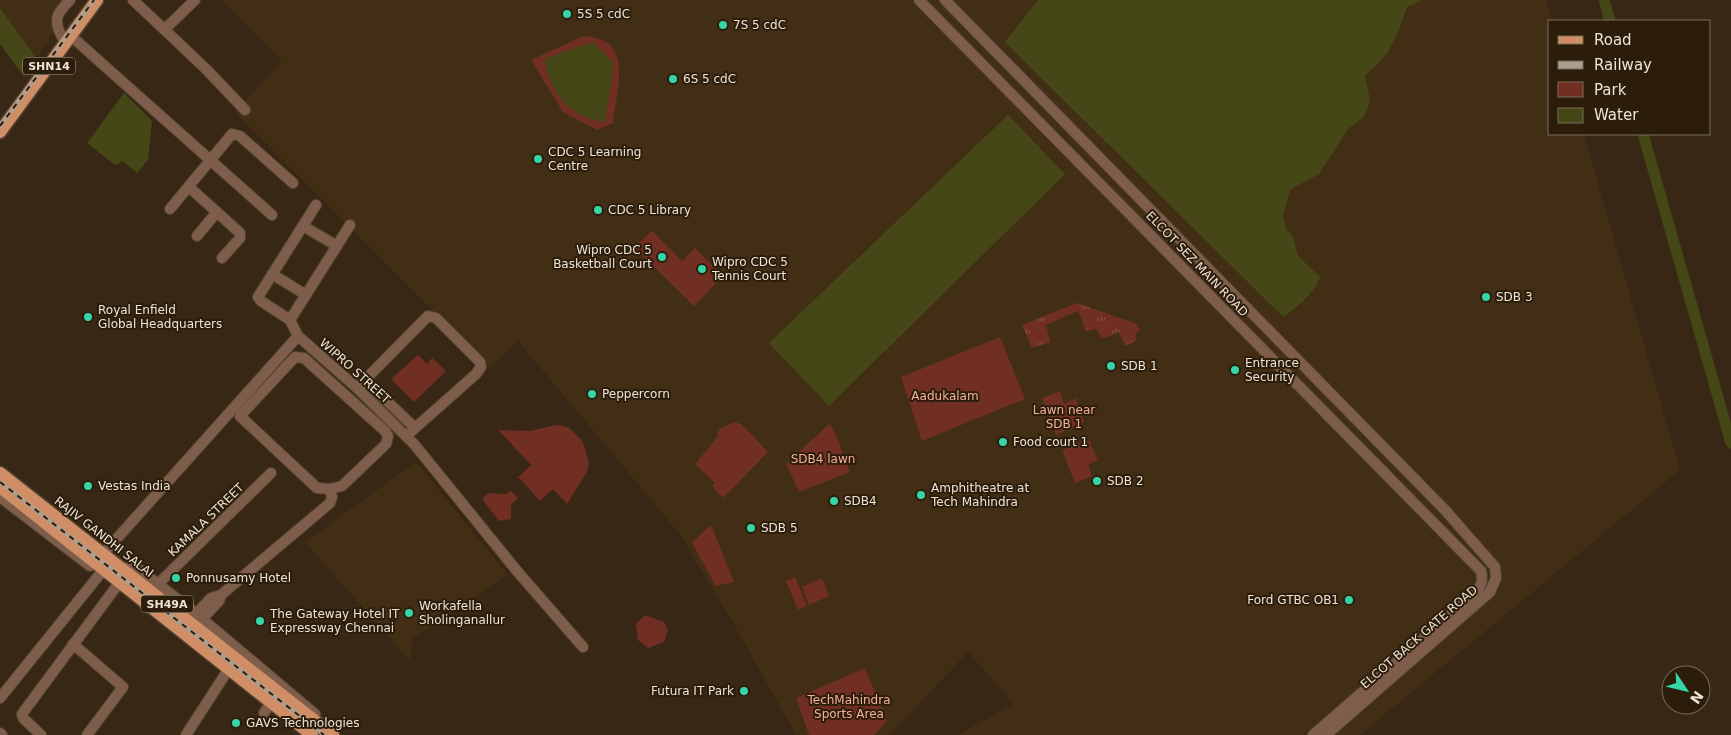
<svg xmlns="http://www.w3.org/2000/svg" width="1731" height="735" viewBox="0 0 1731 735" font-family="'DejaVu Sans',sans-serif">
  <style>
    .built { fill: #422e15 }
    .grass { fill: url(#grass-tufts) }
    .green { fill: #712e23 }
    .water { fill: #464716 }
    .lines { fill: none; stroke-linecap: round; stroke-linejoin: round }
    .river { stroke: #464716; stroke-width: 11 }
    .minor-casing { stroke: #544533; stroke-width: 12 }
    .major-casing { stroke: #544533; stroke-width: 15 }
    .minor { stroke: #7e5d4a; stroke-width: 10 }
    .major { stroke: #d08e66; stroke-width: 12 }
    .rail-casing { stroke: #ab9f90; stroke-width: 4 }
    .rail { stroke: #2c1d0b; stroke-width: 2; stroke-dasharray: 5.5; stroke-linecap: butt }
    .poi-dot { fill: #36d4a7; stroke: #2c1d0b; stroke-width: 2 }
    .labels { text-anchor: middle; stroke-width: 4; stroke-linejoin: round; paint-order: stroke }
    .shield { fill: #2c1d0b; stroke: #b3a89a; stroke-width: 1 }
    .shield-label { font-size: 11px; font-weight: bold; fill: #ede3d7 }
    .poi-label { font-size: 12px; fill: #ede3d7; stroke: #2c1d0b; text-anchor: start }
    .street-label { font-size: 12px; fill: #ede3d7; stroke: #2c1d0b }
    .park-label { font-size: 12px; fill: #f5ae9f; stroke: #2c1d0b }
  </style>
  <defs>
    <pattern id="grass-tufts" width="24" height="20" patternUnits="userSpaceOnUse" patternTransform="scale(1.25)"><rect width="24" height="20" fill="#712e23"/><path d="M3 7l-1-3M5 7V3M7 7l1-3M15 17l-1-3M17 17v-4M19 17l1-3" fill="none" stroke="#864c42"/></pattern>
  </defs>
  <rect width="100%" height="100%" fill="#372714"/>
  <!-- built -->
  <g class="built">
    <polygon points="0,0 75,0 32,65 0,28"/>
    <polygon points="222,0 1546,0 1552,21 1550,21 1550,134 1584,134 1680,470 1360,735 957,735 1014,704 968,652 890,735 796,735 731,619 679,533 518,341 490,368 235,112 282,61"/>
    <polygon points="416,462 508,575 412,639 410,661 305,542"/>
  </g>
  <!-- grass -->
  <polygon class="grass" points="1077,303 1137,324 1140,331 1135,334 1136,341 1125,346 1119,332 1102,339 1096,329 1086,331 1078,311 1046,325 1050,342 1032,348 1022,325"/>
  <!-- green -->
  <g class="green">
    <path d="M583 36C635 38 617 88 613 123L597 130 563 112 531 60Z"/>
    <polygon points="652,231 682,261 695,248 723,276 694,306 634,247"/>
    <polygon points="1000,337 1025,399 922,441 901,377"/>
    <polygon points="418,355 427,364 432,358 446,371 414,402 391,379"/>
    <polygon points="1060,391 1064,404 1076,398 1084,422 1056,435 1042,398"/>
    <polygon points="734,422 741,424 768,452 723,498 712,486 715,483 695,464 719,435 717,433 720,429"/>
    <polygon points="829,424 834,430 850,472 799,492 786,464"/>
    <polygon points="556,425 568,427 583,442 589,463 587,472 567,504 553,489 540,501 518,477 531,465 498,430 530,431"/>
    <polygon points="1089,440 1098,460 1088,465 1092,476 1075,483 1062,450"/>
    <polygon points="511,491 518,498 511,505 511,519 499,521 482,499 488,493 505,494"/>
    <polygon points="711,525 734,582 716,586 692,543"/>
    <polygon points="795,577 807,606 798,610 786,581"/>
    <polygon points="822,578 829,596 809,605 802,587"/>
    <polygon points="645,615 664,622 668,630 664,642 648,648 638,640 636,624"/>
    <polygon points="865,668 887,721 874,735 809,735 796,698"/>
  </g>
  <!-- water -->
  <g class="water">
    <path d="M1038 0H1422L1407 7C1396 38 1392 54 1365 75L1370 101 1364 117 1348 129 1319 174 1290 190 1283 215 1286 229 1293 236 1298 256 1320 277C1313 295 1299 305 1284 317L1274 308 1005 42Z"/>
    <polygon points="0,8 37,59 24,77 0,44"/>
    <path d="M593 42 614 64 605 122C572 119 547 91 545 58Z"/>
    <polygon points="124,93 152,121 148,160 137,173 123,161 115,165 87,143"/>
    <polygon points="1008,115 1065,174 829,406 769,343"/>
  </g>
  <g class="lines">
    <!-- river -->
    <g class="river">
      <polyline points="1604,0 1610,21"/>
      <polyline points="1643,134 1731,443"/>
    </g>
    <defs>
      <g id="minor">
        <polyline points="133,0 206,69 245,110"/>
        <path d="M919 0 1481 571C1483 581 1482 585 1476 593L1313 735"/>
        <polyline points="945,0 1445,510 1495,567 1496,578 1490,592 1326,735"/>
        <polyline points="165,29 195,0"/>
        <polyline points="71,36 272,215"/>
        <path d="M62 37C53 20 56 14 70 0"/>
        <polyline points="189,187 240,233 240,238 222,258"/>
        <polyline points="316,205 258,297 261,301 290,320 350,225"/>
        <polyline points="170,209 232,134 240,136 293,183"/>
        <polyline points="303,226 337,246"/>
        <polyline points="197,236 217,212"/>
        <polyline points="272,274 306,295"/>
        <polyline points="290,320 298,336 357,388 414,444 517,571 583,647"/>
        <polyline points="365,380 415,428"/>
        <polyline points="357,388 428,316 436,318 480,362 481,367 476,374 406,436"/>
        <polyline points="0,497 90,566"/>
        <polyline points="103,554 298,336"/>
        <polyline points="121,568 136,567 194,612 315,714"/>
        <polyline points="158,584 271,473"/>
        <polyline points="196,614 211,598 221,595 330,503 332,497 330,489 342,486 386,444 388,436 385,431 304,358 295,357 240,416 317,488 330,489"/>
        <polyline points="202,619 219,601 221,595"/>
        <polyline points="73,644 123,687 87,735"/>
        <polyline points="0,698 100,574"/>
        <polyline points="264,713 268,707"/>
        <polyline points="0,733 2,735"/>
        <polyline points="41,735 23,718 22,714 116,587"/>
        <polyline points="186,735 226,673"/>
      </g>
      <g id="major">
        <polyline points="0,132 97,0"/>
        <polyline points="0,473 333,735"/>
        <polyline points="0,487 312,735"/>
      </g>
    </defs>
    <!-- minor casing -->
    <use href="#minor" class="minor-casing"/>
    <!-- major casing -->
    <use href="#major" class="major-casing"/>
    <!-- minor -->
    <use href="#minor" class="minor"/>
    <!-- major -->
    <use href="#major" class="major"/>
    <defs>
      <g id="rail">
        <polyline points="0,126 94,0"/>
        <polyline points="0,482 324,735"/>
      </g>
    </defs>
    <!-- rail casing -->
    <use href="#rail" class="rail-casing"/>
    <!-- rail -->
    <use href="#rail" class="rail"/>
  </g>
  <!-- markers -->
  <g class="poi-dot">
    <circle cx="567" cy="14" r="5"/>
    <circle cx="723" cy="25" r="5"/>
    <circle cx="673" cy="79" r="5"/>
    <circle cx="538" cy="159" r="5"/>
    <circle cx="598" cy="210" r="5"/>
    <circle cx="662" cy="257" r="5"/>
    <circle cx="702" cy="269" r="5"/>
    <circle cx="1486" cy="297" r="5"/>
    <circle cx="88" cy="317" r="5"/>
    <circle cx="1111" cy="366" r="5"/>
    <circle cx="1235" cy="370" r="5"/>
    <circle cx="592" cy="394" r="5"/>
    <circle cx="1003" cy="442" r="5"/>
    <circle cx="1097" cy="481" r="5"/>
    <circle cx="88" cy="486" r="5"/>
    <circle cx="921" cy="495" r="5"/>
    <circle cx="834" cy="501" r="5"/>
    <circle cx="751" cy="528" r="5"/>
    <circle cx="176" cy="578" r="5"/>
    <circle cx="1349" cy="600" r="5"/>
    <circle cx="409" cy="613" r="5"/>
    <circle cx="260" cy="621" r="5"/>
    <circle cx="744" cy="691" r="5"/>
    <circle cx="236" cy="723" r="5"/>
  </g>
  <g class="labels">
    <!-- shield labels -->
    <g class="shield">
      <rect x="23" y="57.5" width="52" height="17" rx="4"/>
      <rect x="141" y="595.5" width="52" height="17" rx="4"/>
    </g>
    <g class="shield-label">
      <text x="49" y="70">SHN14</text>
      <text x="167" y="608">SH49A</text>
    </g>
    <!-- poi labels -->
    <g class="poi-label">
      <text x="577" y="18">5S 5 cdC</text>
      <text x="733" y="29">7S 5 cdC</text>
      <text x="683" y="83">6S 5 cdC</text>
      <text x="548" y="156">CDC 5 Learning<tspan x="548" dy="14">Centre</tspan></text>
      <text x="608" y="214">CDC 5 Library</text>
      <text x="652" y="254" text-anchor="end">Wipro CDC 5<tspan x="652" dy="14">Basketball Court</tspan></text>
      <text x="712" y="266">Wipro CDC 5<tspan x="712" dy="14">Tennis Court</tspan></text>
      <text x="1496" y="301">SDB 3</text>
      <text x="98" y="314">Royal Enfield<tspan x="98" dy="14">Global Headquarters</tspan></text>
      <text x="1245" y="367">Entrance<tspan x="1245" dy="14">Security</tspan></text>
      <text x="1121" y="370">SDB 1</text>
      <text x="602" y="398">Peppercorn</text>
      <text x="1013" y="446">Food court 1</text>
      <text x="1107" y="485">SDB 2</text>
      <text x="98" y="490">Vestas India</text>
      <text x="931" y="492">Amphitheatre at<tspan x="931" dy="14">Tech Mahindra</tspan></text>
      <text x="844" y="505">SDB4</text>
      <text x="761" y="532">SDB 5</text>
      <text x="186" y="582">Ponnusamy Hotel</text>
      <text x="1339" y="604" text-anchor="end">Ford GTBC OB1</text>
      <text x="419" y="610">Workafella<tspan x="419" dy="14">Sholinganallur</tspan></text>
      <text x="270" y="618">The Gateway Hotel IT<tspan x="270" dy="14">Expressway Chennai</tspan></text>
      <text x="734" y="695" text-anchor="end">Futura IT Park</text>
      <text x="246" y="727">GAVS Technologies</text>
    </g>
    <!-- street labels -->
    <g class="street-label">
      <text transform="translate(1197 264) rotate(46)" y="4">ELCOT SEZ MAIN ROAD</text>
      <text transform="translate(355 371) rotate(42)" y="4">WIPRO STREET</text>
      <text transform="translate(206 520) rotate(-44)" y="4">KAMALA STREET</text>
      <text transform="translate(104 537) rotate(38)" y="4">RAJIV GANDHI SALAI</text>
      <text transform="translate(1419 637) rotate(-41)" y="4">ELCOT BACK GATE ROAD</text>
    </g>
    <!-- park labels -->
    <g class="park-label">
      <text x="945" y="400">Aadukalam</text>
      <text x="1064" y="414">Lawn near<tspan x="1064" dy="14">SDB 1</tspan></text>
      <text x="823" y="463">SDB4 lawn</text>
      <text x="849" y="704">TechMahindra<tspan x="849" dy="14">Sports Area</tspan></text>
    </g>
  </g>
  <!-- legend -->
  <rect x="1548" y="20" width="162" height="115" fill="#2c1d0b" stroke="#796c5d"/>
  <rect x="1558" y="36" width="25" height="8" fill="#d08e66" stroke="#796c5d"/>
  <text x="1594" y="45" font-size="15" fill="#ede3d7">Road</text>
  <rect x="1558" y="61" width="25" height="8" fill="#ab9f90" stroke="#796c5d"/>
  <text x="1594" y="70" font-size="15" fill="#ede3d7">Railway</text>
  <rect x="1558" y="82" width="25" height="15" fill="#712e23" stroke="#796c5d"/>
  <text x="1594" y="95" font-size="15" fill="#ede3d7">Park</text>
  <rect x="1558" y="108" width="25" height="15" fill="#464716" stroke="#796c5d"/>
  <text x="1594" y="120" font-size="15" fill="#ede3d7">Water</text>
  <!-- north arrow -->
  <g transform="translate(1686 690) rotate(125)"><circle r="24" fill="#2c1d0b" stroke="#796c5d"/>
  <path d="M0-4L9 19L0 12L-9 19Z" fill="#36d4a7"/>
  <text y="-8" font-size="14" font-weight="bold" text-anchor="middle" fill="#ede3d7">N</text>
  </g>
</svg>
